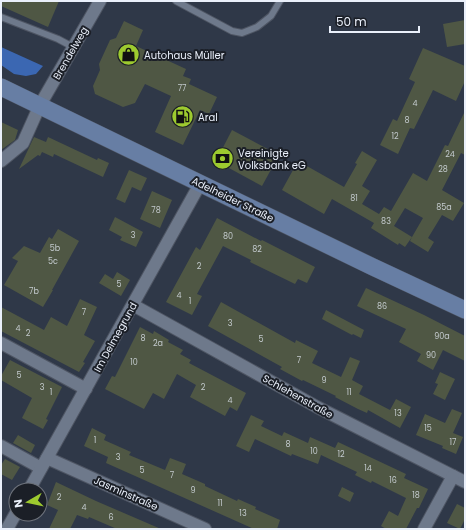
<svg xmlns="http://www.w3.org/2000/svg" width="466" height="530" viewBox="0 0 466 530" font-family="Poppins,sans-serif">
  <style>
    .forest { fill: #3b67b2 }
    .building { fill: #4f5744; fill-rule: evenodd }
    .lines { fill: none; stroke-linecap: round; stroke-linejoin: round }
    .lane-casing { stroke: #4e5563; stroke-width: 8 }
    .street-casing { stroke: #4e5563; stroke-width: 14 }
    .secondary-casing { stroke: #4e5563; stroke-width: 18 }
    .lane { stroke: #6e798b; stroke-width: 6 }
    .street { stroke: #6e798b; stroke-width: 12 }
    .secondary { stroke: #677ea4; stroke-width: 17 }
    .labels { text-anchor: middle; stroke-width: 4; stroke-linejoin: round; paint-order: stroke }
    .number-label { font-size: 8px; fill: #c3cacd }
    .street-label { font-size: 10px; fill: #eaf0fb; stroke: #1b1f27 }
    .poi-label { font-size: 10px; fill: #eaf0fb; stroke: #1b1f27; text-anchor: start }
  </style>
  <rect width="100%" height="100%" fill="#2f3848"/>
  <!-- forest -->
  <polygon class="forest" points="1,47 43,66 36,74 26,76 14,74 1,65"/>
  <!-- building -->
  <g class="building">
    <polygon points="1,1 59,1 48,27 1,6"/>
    <polygon points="465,20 465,44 447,47 443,24"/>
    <polygon points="124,21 143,30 136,46 186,69 183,76 191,79 189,84 217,97 209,114 200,110 183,145 155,132 171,96 145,84 135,103 123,107 95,94 93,86 100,70 99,64 110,40 116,38"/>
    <polygon points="423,48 465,66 465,81 456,101 433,90 414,129 410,128 398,154 380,145 393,119 397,121 415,82 409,79"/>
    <path d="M465 111V155L461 153 442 190 464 203 453 221 442 215 428 238 434 242 428 252 410 241 412 237 405 247 399 243 398 245 371 228 374 223 332 199 324 214 282 190 298 161 344 187 357 164 355 163 362 151 377 160 362 186 370 191 362 204 379 214 384 207 391 211 413 173 427 181 445 145 448 146ZM405 208 423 218 412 237 394 226Z"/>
    <polygon points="1,122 18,130 15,140 1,150"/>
    <polygon points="232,130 279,155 262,186 216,161"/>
    <polygon points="34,137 46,142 48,137 97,160 98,158 109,163 103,177 54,154 53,157 42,152 40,156 38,155 19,169"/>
    <polygon points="129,170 147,178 141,191 132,187 125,203 116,199"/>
    <polygon points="152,191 172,200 160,228 140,219"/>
    <polygon points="115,217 143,232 136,247 120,240 122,237 109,230"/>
    <polygon points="217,218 261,241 262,240 315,267 307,283 298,279 295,284 250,262 251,260 223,246 197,294 202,296 192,315 166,302 196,247 200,250"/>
    <polygon points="58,229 79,241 52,290 53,290 43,307 4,285 18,261 12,258 24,246 40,253 49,237 52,239"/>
    <polygon points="117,272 130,280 121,296 99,283 105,274 113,279"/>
    <polygon points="366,288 424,315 465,336 465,361 443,350 433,370 417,361 421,354 399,342 406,329 357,306"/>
    <polygon points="80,299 97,307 84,335 95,341 83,362 85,363 79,372 1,331 1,307 44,330 51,317 67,326"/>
    <polygon points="221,302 295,343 296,340 318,351 312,363 341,377 350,357 360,361 352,380 363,386 359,394 390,410 396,399 411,407 400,428 368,410 367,413 358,409 335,397 336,396 303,380 302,381 280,369 282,367 208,326"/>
    <polygon points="326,310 364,330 361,338 353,334 352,335 322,319"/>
    <polygon points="140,327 153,334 154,331 169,340 168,342 183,350 180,354 191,360 189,363 246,393 237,411 230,407 225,416 190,397 196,385 177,374 164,399 153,393 144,409 105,389 112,376 115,377"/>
    <polygon points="10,360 62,387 46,419 48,420 43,429 22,418 32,398 1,380 1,376"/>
    <polygon points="440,372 455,379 445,400 433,394 438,384 435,383"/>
    <polygon points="452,409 462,413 453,433 463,437 456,454 442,448 443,446 416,435 425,414 445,423"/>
    <polygon points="251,415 264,421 261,426 282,436 284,432 308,443 310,437 335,448 338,442 406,474 404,478 428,489 419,508 417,508 406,529 386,529 381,526 389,511 398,516 406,498 372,481 371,483 355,475 357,472 321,455 318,464 292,454 291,456 255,439 249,452 236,446"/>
    <polygon points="92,428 106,435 104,440 131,452 129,455 165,470 170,458 186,464 182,474 205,484 205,486 237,501 238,499 256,507 255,509 280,520 277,529 254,529 106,463 108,457 84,446"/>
    <polygon points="18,435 35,445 31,453 13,443"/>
    <polygon points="5,459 20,467 12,480 1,474 1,465"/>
    <polygon points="56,482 96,501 161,529 117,529 89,517 88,519 77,515 70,529 49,529 58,510 47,505"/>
    <polygon points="342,487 354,493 350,502 338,496"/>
    <polygon points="457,504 465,508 465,519 460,529 447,523"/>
  </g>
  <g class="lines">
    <defs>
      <g id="lane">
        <polyline points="176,1 232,31 242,33 257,27 271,16 280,1"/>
        <polyline points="1,17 58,39 73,47"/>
      </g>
      <g id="street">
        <polyline points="1,161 23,143 40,105 100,1"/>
        <polyline points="133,305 317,407 465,482"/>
        <polyline points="1,343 86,389"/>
        <polyline points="1,446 41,468"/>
        <polyline points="47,458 205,529"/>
        <polyline points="29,490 200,184"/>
        <polyline points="7,529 16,513"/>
        <polyline points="424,529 453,476"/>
      </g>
      <polyline id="secondary" points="1,87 373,267 465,310"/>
    </defs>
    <!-- lane casing -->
    <use href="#lane" class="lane-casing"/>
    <!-- street casing -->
    <use href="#street" class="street-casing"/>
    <!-- secondary casing -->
    <use href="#secondary" class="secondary-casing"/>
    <!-- lane -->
    <use href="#lane" class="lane"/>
    <!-- street -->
    <use href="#street" class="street"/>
    <!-- secondary -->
    <use href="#secondary" class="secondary"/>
  </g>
  <!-- icons -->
  <defs>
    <symbol id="shop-disc" viewBox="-11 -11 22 22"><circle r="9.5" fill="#9dca2f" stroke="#1b1f27"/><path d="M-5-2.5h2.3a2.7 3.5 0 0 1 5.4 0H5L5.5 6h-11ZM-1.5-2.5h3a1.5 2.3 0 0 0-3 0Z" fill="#111"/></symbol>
    <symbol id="fuel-disc" viewBox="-11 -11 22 22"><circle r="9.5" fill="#9dca2f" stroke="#1b1f27"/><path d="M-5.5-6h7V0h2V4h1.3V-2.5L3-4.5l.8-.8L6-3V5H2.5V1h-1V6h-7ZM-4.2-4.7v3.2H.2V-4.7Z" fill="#111"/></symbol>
    <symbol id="bank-disc" viewBox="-11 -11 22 22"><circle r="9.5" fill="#9dca2f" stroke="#1b1f27"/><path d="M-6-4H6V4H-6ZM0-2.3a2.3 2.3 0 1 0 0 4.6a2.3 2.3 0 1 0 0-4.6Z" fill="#111"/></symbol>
  </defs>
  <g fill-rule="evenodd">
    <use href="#shop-disc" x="116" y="42" width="25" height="25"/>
    <use href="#fuel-disc" x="170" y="104" width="25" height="25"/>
    <use href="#bank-disc" x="210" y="146" width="25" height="25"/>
  </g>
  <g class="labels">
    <!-- number labels -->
    <g class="number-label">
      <text x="182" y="91">77</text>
      <text x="415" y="106">4</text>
      <text x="407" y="123">8</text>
      <text x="395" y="139">12</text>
      <text x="450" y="157">24</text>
      <text x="443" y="172">28</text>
      <text x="354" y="201">81</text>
      <text x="444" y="210">85a</text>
      <text x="156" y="213">78</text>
      <text x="386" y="224">83</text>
      <text x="133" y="238">3</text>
      <text x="228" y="239">80</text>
      <text x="55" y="251">5b</text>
      <text x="257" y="252">82</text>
      <text x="53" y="264">5c</text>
      <text x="199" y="269">2</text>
      <text x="119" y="287">5</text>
      <text x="34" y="294">7b</text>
      <text x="179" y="298">4</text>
      <text x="190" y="304">1</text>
      <text x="382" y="309">86</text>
      <text x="84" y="315">7</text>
      <text x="230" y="326">3</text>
      <text x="18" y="331">4</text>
      <text x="28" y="336">2</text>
      <text x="442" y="339">90a</text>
      <text x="143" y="341">8</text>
      <text x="261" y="342">5</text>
      <text x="158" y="346">2a</text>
      <text x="431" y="358">90</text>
      <text x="299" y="363">7</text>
      <text x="134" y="365">10</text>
      <text x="19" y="378">5</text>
      <text x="324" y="383">9</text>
      <text x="42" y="390">3</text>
      <text x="203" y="390">2</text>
      <text x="51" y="395">1</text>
      <text x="349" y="395">11</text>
      <text x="230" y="403">4</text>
      <text x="398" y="416">13</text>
      <text x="428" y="431">15</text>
      <text x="95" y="443">1</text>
      <text x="453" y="445">17</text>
      <text x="288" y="447">8</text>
      <text x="314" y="454">10</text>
      <text x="341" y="457">12</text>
      <text x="118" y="460">3</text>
      <text x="368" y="471">14</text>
      <text x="142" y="473">5</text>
      <text x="172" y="478">7</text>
      <text x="393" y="483">16</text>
      <text x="193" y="493">9</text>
      <text x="416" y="498">18</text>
      <text x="59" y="500">2</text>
      <text x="220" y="506">11</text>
      <text x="84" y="510">4</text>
      <text x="243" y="516">13</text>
      <text x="111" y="520">6</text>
    </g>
    <!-- street labels -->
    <g class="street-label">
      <text transform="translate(70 53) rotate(-60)" y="4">Brendelweg</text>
      <text transform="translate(233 199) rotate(26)" y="4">Adelheider Straße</text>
      <text transform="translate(115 337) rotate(-61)" y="4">Im Delmegrund</text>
      <text transform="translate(298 396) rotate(29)" y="4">Schlehenstraße</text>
      <text transform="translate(126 493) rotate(24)" y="4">Jasminstraße</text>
    </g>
    <!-- poi labels -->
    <g class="poi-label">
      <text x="144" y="59">Autohaus Müller</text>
      <text x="198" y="121">Aral</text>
      <text x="238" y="157">Vereinigte<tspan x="238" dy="12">Volksbank eG</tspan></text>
    </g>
  </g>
  <!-- border -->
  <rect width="466" height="530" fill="none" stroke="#eaf0fb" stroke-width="4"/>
  <!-- north arrow -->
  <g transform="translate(28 502) rotate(261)"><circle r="19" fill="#1b1f27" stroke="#6e737c"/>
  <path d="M0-3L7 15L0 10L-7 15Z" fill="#9dca2f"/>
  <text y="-6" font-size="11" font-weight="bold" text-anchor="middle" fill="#eaf0fb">N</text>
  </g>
  <!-- scale -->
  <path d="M330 26v6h89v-6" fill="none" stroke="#eaf0fb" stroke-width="2"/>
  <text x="336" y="26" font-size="12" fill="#eaf0fb" stroke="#1b1f27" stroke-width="3" paint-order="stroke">50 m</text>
</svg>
